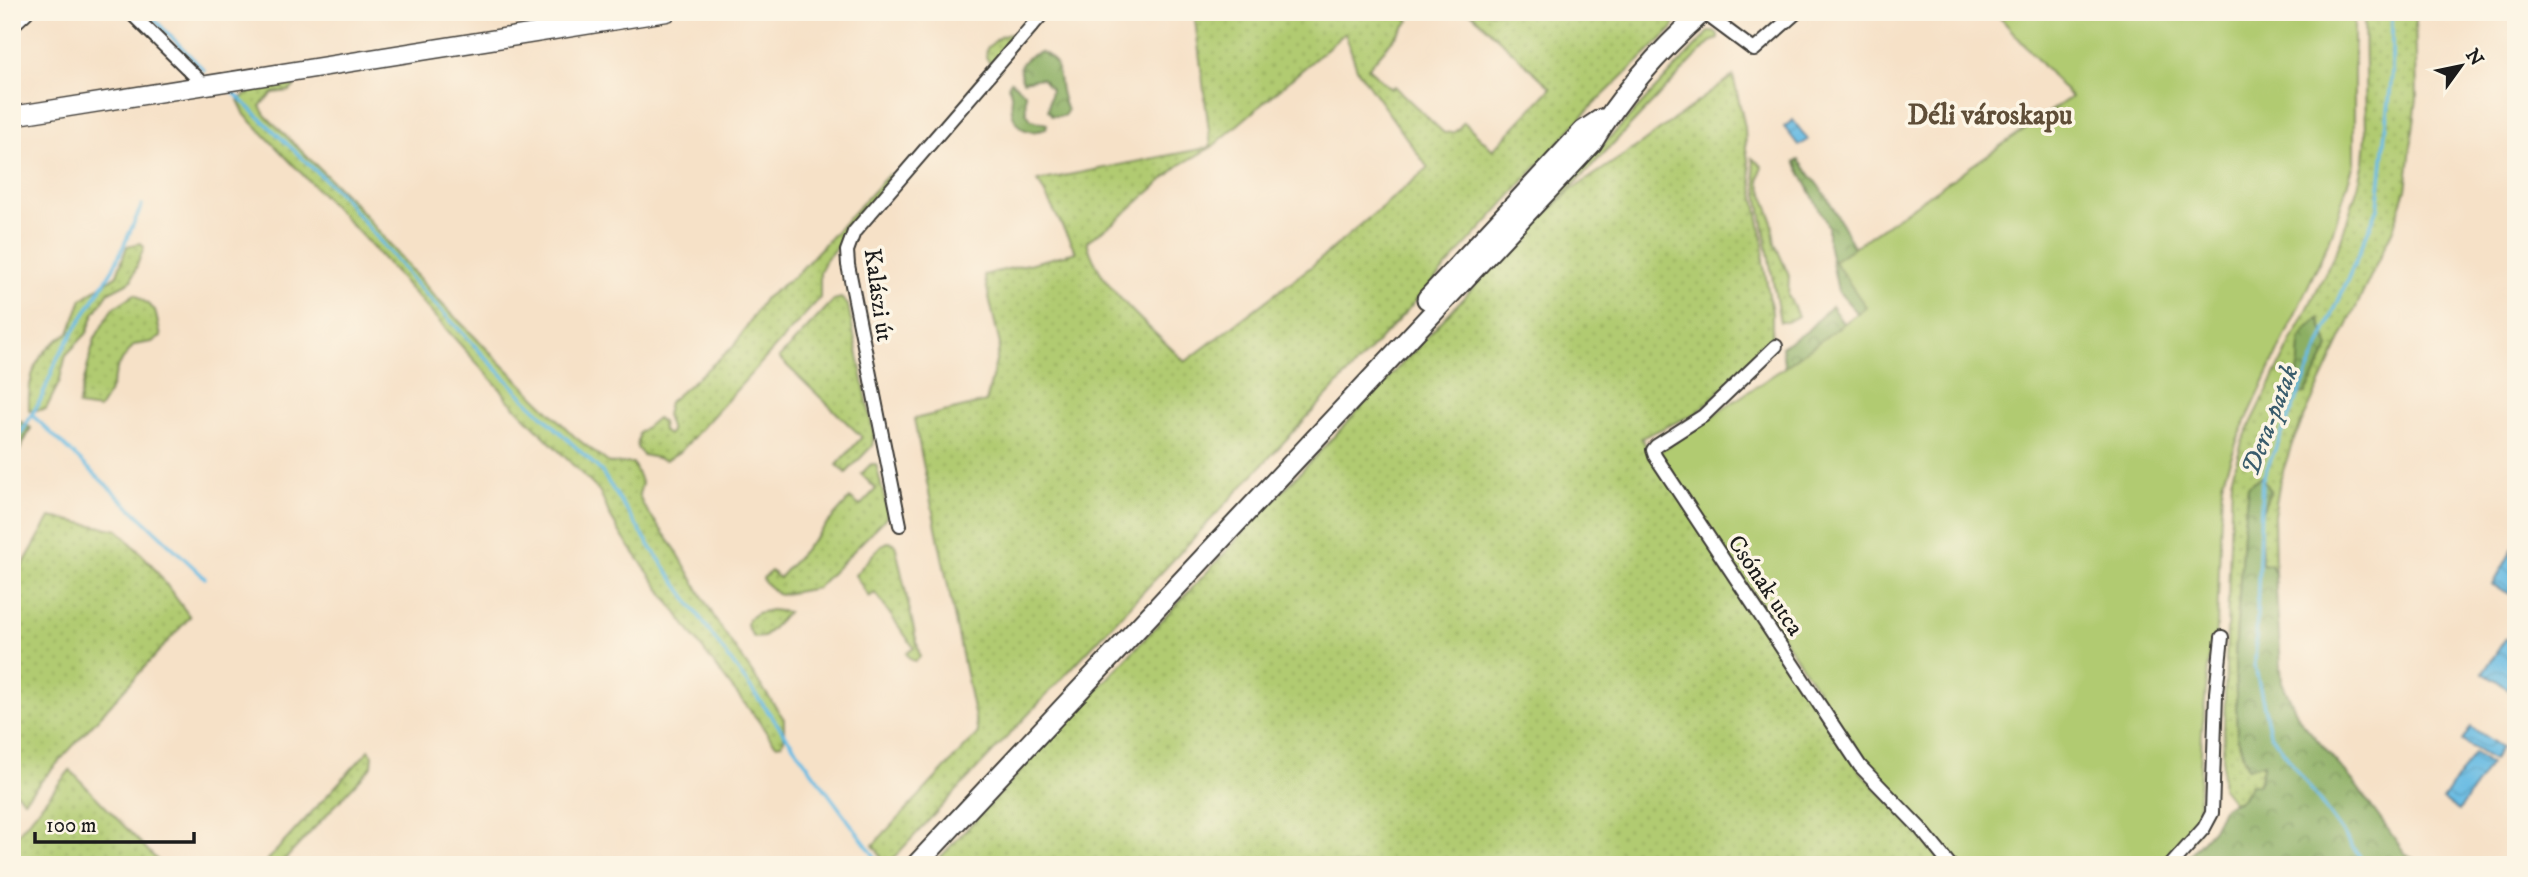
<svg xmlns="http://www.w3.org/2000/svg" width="2528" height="877" viewBox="0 0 2528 877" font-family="'IM FELL DW Pica',serif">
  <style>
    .grass { fill: url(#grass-dots); stroke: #667446; stroke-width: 2; fill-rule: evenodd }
    .forest { fill: url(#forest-crowns); stroke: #546640; stroke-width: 2 }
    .pitch { fill: #b1cb71; stroke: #667446; stroke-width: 2 }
    .water { fill: url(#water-waves); stroke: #426c80; stroke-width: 2 }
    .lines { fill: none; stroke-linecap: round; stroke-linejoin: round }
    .stream { stroke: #67bbe3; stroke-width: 3.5 }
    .street-casing { stroke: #3d3a36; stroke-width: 16 }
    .secondary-casing { stroke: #3d3a36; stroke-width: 21 }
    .primary-casing { stroke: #3d3a36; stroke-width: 23 }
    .street { stroke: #fff; stroke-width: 12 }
    .secondary { stroke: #fff; stroke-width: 18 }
    .primary { stroke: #fff; stroke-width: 19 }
    .labels { text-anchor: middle; stroke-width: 7; stroke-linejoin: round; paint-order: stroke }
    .street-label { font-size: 24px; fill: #1c1c1c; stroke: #fcf5e5 }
    .water-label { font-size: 26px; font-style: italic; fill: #3a5c6c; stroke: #fcf5e5 }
    .quarter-label { font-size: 28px; font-weight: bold; fill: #5f4e38; stroke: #fcf5e5 }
  </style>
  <defs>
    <pattern id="grass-dots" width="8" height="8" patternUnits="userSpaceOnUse" patternTransform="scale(1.75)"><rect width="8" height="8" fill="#b1cb71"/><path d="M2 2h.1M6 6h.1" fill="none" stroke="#98ae61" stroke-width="1.8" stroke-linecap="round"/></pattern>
    <pattern id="forest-crowns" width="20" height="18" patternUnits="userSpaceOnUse" patternTransform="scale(1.75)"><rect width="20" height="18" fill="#8caf63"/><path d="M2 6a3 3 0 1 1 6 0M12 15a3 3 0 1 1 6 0" fill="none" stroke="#728e51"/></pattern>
    <pattern id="water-waves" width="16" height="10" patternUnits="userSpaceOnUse" patternTransform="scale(1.75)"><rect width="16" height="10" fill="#67bbe3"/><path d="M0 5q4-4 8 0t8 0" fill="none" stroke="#59a0c2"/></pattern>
  </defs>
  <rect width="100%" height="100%" fill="#fcf5e5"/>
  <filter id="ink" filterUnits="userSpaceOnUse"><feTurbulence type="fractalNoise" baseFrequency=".0143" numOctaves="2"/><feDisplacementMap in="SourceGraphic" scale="14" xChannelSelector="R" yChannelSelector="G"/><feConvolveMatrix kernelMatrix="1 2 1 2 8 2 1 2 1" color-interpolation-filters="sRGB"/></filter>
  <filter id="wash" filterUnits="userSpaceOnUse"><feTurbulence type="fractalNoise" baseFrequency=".00686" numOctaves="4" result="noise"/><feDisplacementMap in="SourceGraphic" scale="28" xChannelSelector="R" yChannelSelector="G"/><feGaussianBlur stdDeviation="1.57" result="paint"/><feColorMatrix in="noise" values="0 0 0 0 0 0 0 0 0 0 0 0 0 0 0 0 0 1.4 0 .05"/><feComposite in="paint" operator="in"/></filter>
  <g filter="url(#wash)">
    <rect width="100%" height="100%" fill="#f6e1c7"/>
    <!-- grass -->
    <g class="grass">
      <path d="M1194 12H1399L1409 21 1368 68 1391 89 1394 86 1444 133 1455 132 1464 122 1493 150 1551 88 1470 12H1678L1673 28 1591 107 1402 316 887 865 873 845 978 733 914 419 986 402 1000 345 984 275 1076 252 1038 181 1211 147ZM1345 33 1357 69 1428 168 1312 266 1185 362C1153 329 1097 287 1087 241L1115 222 1180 165 1212 147Z"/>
      <polygon points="2364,12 2415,12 2417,98 2406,190 2393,229 2293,441 2280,480 2274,515 2275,574 2271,565 2262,565 2260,517 2270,491 2248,486 2243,532 2235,656 2237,736 2247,768 2264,762 2259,784 2251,784 2242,799 2233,802 2222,788 2232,476 2242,442 2340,243 2359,183 2364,161 2366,135"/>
      <polygon points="1709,32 1714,32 1718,35 1718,39 1710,42 1570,189 1548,210 1544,208"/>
      <polygon points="1011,34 1018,34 994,63 989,62 986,57 987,48 1001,36"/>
      <polygon points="1733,76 1745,127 1746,149 1764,246 1763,261 1772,312 1772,337 1762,351 1697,413 1641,438 1860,771 1946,865 933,865 1509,249 1570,191 1642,143"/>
      <path d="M282 83H293L294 87 289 91 273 93 260 106 265 115 355 204 436 298 575 437 609 463H633L642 484 639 494 643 505 676 550 717 622 784 719V739L782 744 777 745C768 738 762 724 754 715 707 659 667 598 624 539L610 516 600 492 505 397 504 393 363 237 245 115 238 100 248 93Z"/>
      <polygon points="1752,158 1762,166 1759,181 1771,215 1775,244 1789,276 1788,295 1798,316 1787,322 1780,322"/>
      <polygon points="889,174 894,176 895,180 827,258 820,272 820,298 681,451 666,460 643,455 637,448 639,433 657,418 662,422 663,431 668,435 671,431 666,415 669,402 734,346 764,299 796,275"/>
      <path d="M141 243 144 247 131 281 109 292 94 314 87 333 66 355 59 383 46 409 29 411C27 375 36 351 69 333L82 299 117 275 127 246Z"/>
      <polygon points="135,294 155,310 161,337 152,342 134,345 118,366 109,393 99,409 78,406 94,340 112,309"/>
      <polygon points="841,298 848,305 874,436 872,446 846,473 837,465 862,437 779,358 834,300"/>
      <polygon points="871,464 876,464 888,513 885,519 817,588 779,595 764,582 763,578 771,571 779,578 850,498 860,506 876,489 861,474"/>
      <polygon points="50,517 118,530 151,564 190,617 24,800 12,789 12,572 23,565"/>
      <polygon points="888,542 894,543 896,548 920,657 916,661 911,660 906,653 914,648 875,593 869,597 855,575 881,545"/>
      <polygon points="771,610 788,612 764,637 754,638 747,626 748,619 757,613"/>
      <polygon points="369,750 373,755 372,766 280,865 263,865"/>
      <polygon points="70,770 162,865 12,865 12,841"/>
    </g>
    <!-- forest -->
    <g class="forest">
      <path d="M1041 52C1063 61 1057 77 1062 95 1063 100 1065 106 1067 111L1064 116H1052L1048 110 1051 89 1042 78 1023 81C1014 65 1026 56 1041 52Z"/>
      <path d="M1011 81 1025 93 1026 112 1031 120 1047 124 1046 129C1032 134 1018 132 1013 115 1009 104 1015 98 1008 86Z"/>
      <polygon points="1799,160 1827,197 1869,274 1873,331 1838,291 1828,243 1828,226 1795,162"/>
      <polygon points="1831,306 1848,330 1786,382 1782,346 1806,332"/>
      <path d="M2319 318 2329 348 2306 393 2291 394C2294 387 2297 379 2298 372 2302 343 2293 339 2319 318Z"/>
      <polygon points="17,419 31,428 12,465 12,426"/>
      <polygon points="2261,477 2270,491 2260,517 2262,564 2271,565 2275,574 2282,682 2300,720 2353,781 2405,853 2422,865 2186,865 2184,861 2213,829 2224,807 2242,799 2251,784 2259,784 2264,763 2248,768 2237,736 2235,656 2243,532 2248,486"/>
    </g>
    <!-- pitch -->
    <polygon class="pitch" points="1995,12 2354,12 2354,163 2332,234 2237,441 2222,483 2216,657 2209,658 2202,733 2197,834 2166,865 1954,865 1873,773 1659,452 1785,367 1866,307 1834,261 2071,97"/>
    <!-- water -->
    <g class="water">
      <polygon points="1793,120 1808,140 1799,146 1784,127"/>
      <polygon points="2513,548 2516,550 2516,597 2493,585"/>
      <polygon points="2506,638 2516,645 2516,678 2508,689 2483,673"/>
      <polygon points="2471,727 2501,747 2493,760 2462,741"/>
      <polygon points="2474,753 2490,764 2459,811 2443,800"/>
    </g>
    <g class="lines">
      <!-- stream -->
      <g class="stream">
        <polyline points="147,12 204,70"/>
        <polyline points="233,92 343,197 415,283 525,399 601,471 652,549 722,649 878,861"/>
        <polyline points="32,415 205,578"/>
        <polyline points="12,449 41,399 58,357 113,269 142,205"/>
        <polyline points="2366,865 2270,733 2255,666 2262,480 2378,208 2392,73 2392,12"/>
      </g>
    </g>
  </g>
  <g filter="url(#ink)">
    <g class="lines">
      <defs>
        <g id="street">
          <polyline points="130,12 204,85"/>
          <polyline points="1703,12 1754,50 1797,12"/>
          <polyline points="12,26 27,12"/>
          <polyline points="1776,346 1703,416 1656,446 1653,450 1655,456 1860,766 1920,828 1950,865"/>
          <polyline points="900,525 848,265 847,251 854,232 1044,12"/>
          <polyline points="2171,865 2204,828 2212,813 2216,693 2222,637"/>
        </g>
        <polyline id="secondary" points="12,116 667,12"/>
        <g id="primary">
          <polyline points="1427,299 1583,131 1601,119"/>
          <path d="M916 865 1592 143C1621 94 1660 50 1703 12"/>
        </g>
      </defs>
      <!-- street casing -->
      <use href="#street" class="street-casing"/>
      <!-- secondary casing -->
      <use href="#secondary" class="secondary-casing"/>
      <!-- primary casing -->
      <use href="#primary" class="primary-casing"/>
      <!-- street -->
      <use href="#street" class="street"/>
      <!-- secondary -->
      <use href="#secondary" class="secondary"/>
      <!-- primary -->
      <use href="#primary" class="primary"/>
    </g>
  </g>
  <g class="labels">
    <!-- street labels -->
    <g class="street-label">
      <text transform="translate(879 295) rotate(82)" y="8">Kalászi út</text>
      <text transform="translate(1766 585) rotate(56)" y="8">Csónak utca</text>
    </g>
    <!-- water labels -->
    <g class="water-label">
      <text transform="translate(2269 420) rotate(-69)" y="9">Dera-patak</text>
    </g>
    <!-- quarter labels -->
    <g class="quarter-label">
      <text x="1990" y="124">Déli városkapu</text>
    </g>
  </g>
  <!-- margin -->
  <rect width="2528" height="877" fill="none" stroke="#fcf5e5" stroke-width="42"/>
  <!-- north arrow -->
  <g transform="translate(2461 66) rotate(57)" stroke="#fcf5e5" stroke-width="5" paint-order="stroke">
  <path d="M0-5L12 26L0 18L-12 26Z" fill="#1c1c1c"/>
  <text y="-10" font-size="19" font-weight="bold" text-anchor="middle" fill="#1c1c1c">N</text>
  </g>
  <!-- scale -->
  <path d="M35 832v10h159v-10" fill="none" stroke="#1c1c1c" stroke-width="3.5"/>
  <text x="46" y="832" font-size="21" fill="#1c1c1c" stroke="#fcf5e5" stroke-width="5" paint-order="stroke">100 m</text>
</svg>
